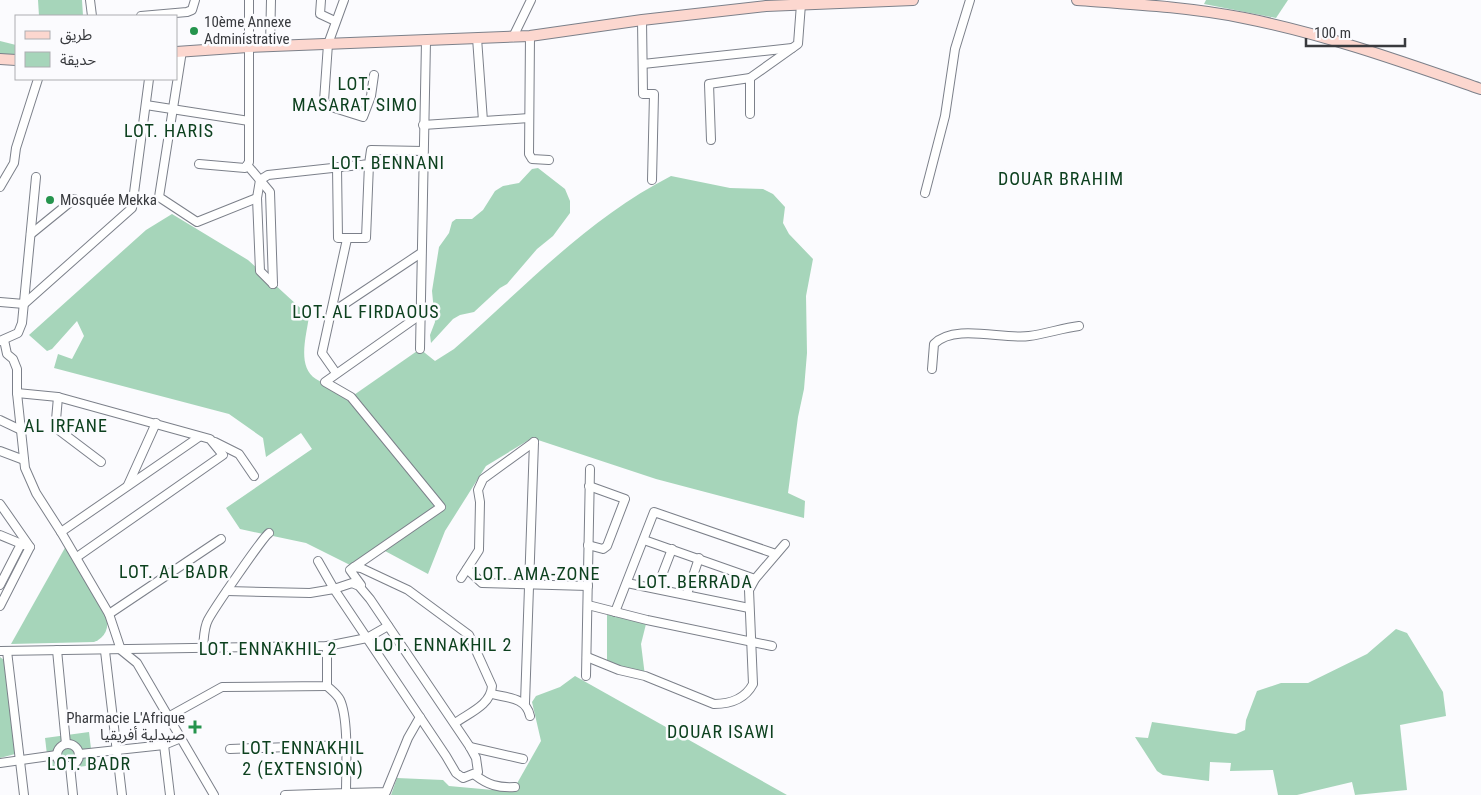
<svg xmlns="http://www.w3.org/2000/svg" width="1481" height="795" viewBox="0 0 1481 795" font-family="'Roboto Condensed','Noto Sans Arabic',sans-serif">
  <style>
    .green { fill: #a6d5ba }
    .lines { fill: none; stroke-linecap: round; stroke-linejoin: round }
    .street-casing { stroke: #7c808a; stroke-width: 10 }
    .secondary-casing { stroke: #7c808a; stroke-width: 12 }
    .street { stroke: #fff; stroke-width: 8 }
    .secondary { stroke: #fcd7cf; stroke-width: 10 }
    .poi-dot { fill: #25944d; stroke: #fbfbfe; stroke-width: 2 }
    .labels { text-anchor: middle; stroke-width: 5; stroke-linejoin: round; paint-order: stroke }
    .poi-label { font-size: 15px; fill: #383a3e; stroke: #fbfbfe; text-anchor: start }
    .quarter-label { font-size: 18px; letter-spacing: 1px; fill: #0d411f; stroke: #fbfbfe }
  </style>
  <rect width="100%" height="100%" fill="#fbfbfe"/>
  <!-- green -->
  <g class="green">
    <polygon points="38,0 82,0 83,16 39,16"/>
    <polygon points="1206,0 1288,0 1276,18 1204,4"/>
    <polygon points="0,41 16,45 16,58 0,55"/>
    <polygon points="538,168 565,189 570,201 570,213 553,236 537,249 507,284 500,288 474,312 460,315 453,319 431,343 430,335 435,322 432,291 439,247 449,233 452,222 456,219 472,219 483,210 495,191 503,186 519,183 532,169"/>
    <path d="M671 176 730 188 763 189 773 194 785 207 783 223 789 234 813 259 806 296 807 353 804 389 798 417 788 493 805 501 804 518 656 479 532 438 486 466 445 531 428 574 385 551 354 567 306 543 240 529 226 508 312 449 301 433 266 457 263 438 229 414 54 368 58 354 72 359 84 336 77 321 52 349 47 351 29 335 146 230 172 214 248 260 309 316C307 334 296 367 316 379 327 386 340 391 351 397L420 349 435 361 454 349C524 288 587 219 671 176Z"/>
    <path d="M66 546 106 616C110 627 105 638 94 642L11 644Z"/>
    <polygon points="607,611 647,620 641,644 645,676 607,666"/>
    <polygon points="1396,629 1407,633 1443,692 1446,716 1400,725 1407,790 1355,795 1352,782 1297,795 1278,795 1273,770 1230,771 1231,763 1210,762 1209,781 1163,775 1157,771 1135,737 1148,738 1152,722 1228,733 1236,734 1245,730 1246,720 1257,691 1281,683 1308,683 1367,654"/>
    <polygon points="0,657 4,660 6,672 15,754 0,758"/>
    <polygon points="575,676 787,795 391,795 397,778 443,780 449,786 493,790 515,787 541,741 532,702 536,696 560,687"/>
    <polygon points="89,732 93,765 49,771 45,738"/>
  </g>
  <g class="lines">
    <defs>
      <g id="street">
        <polyline points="90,0 92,16"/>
        <polyline points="321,0 320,14 335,21"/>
        <polyline points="344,0 328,44 324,101 328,106 363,117 371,96 374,75"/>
        <polyline points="141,16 187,12 192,10 195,0"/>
        <polyline points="642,20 643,94 654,94 652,180"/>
        <polyline points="530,36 529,154 532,159 549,160"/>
        <polyline points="513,37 531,0"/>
        <polyline points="477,38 483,121"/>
        <polyline points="270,46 271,0"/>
        <polyline points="182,51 159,197 197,222 257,198"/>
        <polyline points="643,64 792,48"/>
        <polyline points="750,78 798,44 801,4"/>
        <polyline points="146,105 249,121"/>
        <polyline points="423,125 529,118"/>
        <polyline points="711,140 709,84 750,78 750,114"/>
        <polyline points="199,164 245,168 249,162 249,0"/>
        <polyline points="248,166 260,180 268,175 369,164 371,150 423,151"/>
        <polyline points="337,167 338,238 366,238 369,164"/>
        <polyline points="260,180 257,198 260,271 273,284"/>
        <polyline points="260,180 270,192 273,284"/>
        <polyline points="0,187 14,163 16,148 38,79"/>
        <polyline points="925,193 945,116 955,49 970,0"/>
        <polyline points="31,234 74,199"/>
        <polyline points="0,302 24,304 132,208 149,79"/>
        <polyline points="331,313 421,253"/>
        <polyline points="4,340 7,354 13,359 17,369 17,393 25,468 36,493 61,532"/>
        <polyline points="0,341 18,333 22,323 36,177"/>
        <polyline points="420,349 426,41"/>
        <path d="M932 369 934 344C955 323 1003 340 1029 336 1046 334 1062 328 1079 326"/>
        <polyline points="336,373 322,353 347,239"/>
        <polyline points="17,393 58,397 210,439 223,455 77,557"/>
        <polyline points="58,397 56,420 60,431 101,462"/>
        <polyline points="0,420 21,430"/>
        <polyline points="199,437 61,532 109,614 121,650 137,663 214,795"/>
        <polyline points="215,442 239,454 254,476"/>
        <polyline points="0,451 24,460"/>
        <polyline points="128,485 156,423"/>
        <polyline points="0,504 30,547"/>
        <polyline points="0,535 24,545"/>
        <polyline points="644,540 755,579"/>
        <polyline points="588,545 603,549 607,546 625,499 589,486"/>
        <polyline points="354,567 441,507 351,397 325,382 420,315"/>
        <polyline points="467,569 482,583 588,586"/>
        <polyline points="461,578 479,550 480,502 478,490 483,479 534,442"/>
        <polyline points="627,583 749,608"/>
        <polyline points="0,585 21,544"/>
        <path d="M361 585 350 570 354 567 361 568 408 590 469 635 492 686C491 705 469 713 455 723"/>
        <polyline points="657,588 672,549"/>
        <polyline points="227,591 310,593 334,589 352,583 359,586 370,599 470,747 476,758 478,772 463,778 456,773 446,756 334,589 318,561"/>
        <polyline points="687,594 699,558"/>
        <polyline points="588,605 647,620 772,646"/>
        <polyline points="0,606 30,547"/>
        <polyline points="615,612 654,512 776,554"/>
        <polyline points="109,614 221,539"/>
        <path d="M203 647C204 638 204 627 208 620 213 610 263 537 269 533"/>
        <polyline points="57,650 66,744"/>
        <polyline points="0,651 327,646 367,638 388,626"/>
        <polyline points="7,651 24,795"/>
        <polyline points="105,651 122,795"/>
        <path d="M587 657 619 670 645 676 714 704C731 704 745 699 753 684L749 590 755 579 785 544"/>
        <polyline points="586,676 590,469"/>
        <path d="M492 694C507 698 526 697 530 716"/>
        <polyline points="525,703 534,442"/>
        <polyline points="168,717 222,687 327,686 327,646"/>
        <circle cx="68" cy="755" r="11"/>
        <polyline points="164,745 170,795"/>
        <polyline points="470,747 523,759"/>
        <polyline points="230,749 346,745"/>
        <polyline points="80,754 164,745 181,738"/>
        <polyline points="0,763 57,755"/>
        <polyline points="70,766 73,795"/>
        <path d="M475 775C488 785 498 788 515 787"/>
        <polyline points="346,793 386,792 408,738 420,717"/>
        <path d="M285 795 346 793C346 770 349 719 340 700 337 694 331 690 327 686"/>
      </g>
      <g id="secondary">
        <path d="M1077 0C1132 4 1189 7 1244 18 1325 34 1403 62 1481 89"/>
        <polyline points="176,52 248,47 530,36 642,20 766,6 913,0"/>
        <polyline points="0,59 16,60"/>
      </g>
    </defs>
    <!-- street casing -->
    <use href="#street" class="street-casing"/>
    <!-- secondary casing -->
    <use href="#secondary" class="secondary-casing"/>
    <!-- street -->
    <use href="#street" class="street"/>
    <!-- secondary -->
    <use href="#secondary" class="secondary"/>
  </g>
  <!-- markers -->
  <g class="poi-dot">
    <circle cx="194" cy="31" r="5"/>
    <circle cx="50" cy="200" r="5"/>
    <path d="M192.5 719.5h5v5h5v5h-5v5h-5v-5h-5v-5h5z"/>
  </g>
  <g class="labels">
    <!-- poi labels -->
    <g class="poi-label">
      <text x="204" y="27">10ème Annexe<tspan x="204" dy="17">Administrative</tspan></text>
      <text x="60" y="205">Mosquée Mekka</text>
      <text x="185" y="723" text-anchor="end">Pharmacie L'Afrique<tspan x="185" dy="17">صيدلية أفريقيا</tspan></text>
    </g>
    <!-- quarter labels -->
    <g class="quarter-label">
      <text x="355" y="90">LOT.<tspan x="355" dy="21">MASARAT SIMO</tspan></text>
      <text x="169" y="137">LOT. HARIS</text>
      <text x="388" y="169">LOT. BENNANI</text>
      <text x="1061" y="185">DOUAR BRAHIM</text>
      <text x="366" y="318">LOT. AL FIRDAOUS</text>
      <text x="66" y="432">AL IRFANE</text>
      <text x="174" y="578">LOT. AL BADR</text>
      <text x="537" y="580">LOT. AMA-ZONE</text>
      <text x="695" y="588">LOT. BERRADA</text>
      <text x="443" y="651">LOT. ENNAKHIL 2</text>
      <text x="268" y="655">LOT. ENNAKHIL 2</text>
      <text x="721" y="738">DOUAR ISAWI</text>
      <text x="303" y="754">LOT. ENNAKHIL<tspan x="303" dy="21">2 (EXTENSION)</tspan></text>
      <text x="89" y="770">LOT. BADR</text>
    </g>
  </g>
  <!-- legend -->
  <rect x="15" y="15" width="162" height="65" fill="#fbfbfe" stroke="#adaeb1"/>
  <rect x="25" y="31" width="25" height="8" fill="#fcd7cf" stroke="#adaeb1"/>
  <text x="60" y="40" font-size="15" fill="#383a3e">طريق</text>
  <rect x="25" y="52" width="25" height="15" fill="#a6d5ba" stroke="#adaeb1"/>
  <text x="60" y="65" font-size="15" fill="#383a3e">حديقة</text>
  <!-- scale -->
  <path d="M1306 38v8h99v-8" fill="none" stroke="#383a3e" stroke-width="2.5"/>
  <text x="1314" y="38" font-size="15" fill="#383a3e" stroke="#fbfbfe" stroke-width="4" paint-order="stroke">100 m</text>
</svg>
